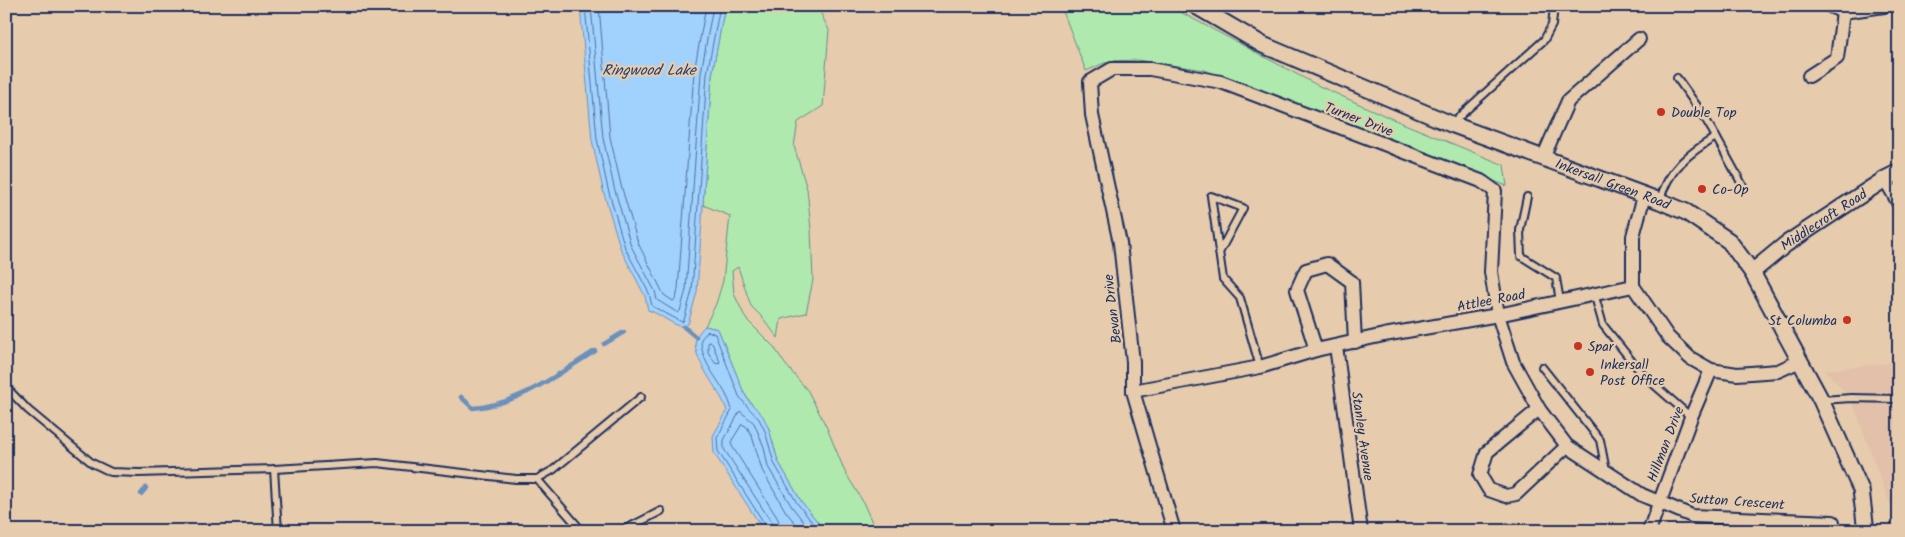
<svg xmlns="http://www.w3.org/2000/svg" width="1905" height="537" viewBox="0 0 1905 537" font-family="Kalam,sans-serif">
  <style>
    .built { fill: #e2c0a9 }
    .green { fill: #afe9ae; stroke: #658c86 }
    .water { fill: #a1d1fd; stroke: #6b90bd }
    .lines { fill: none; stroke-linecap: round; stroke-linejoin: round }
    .shore { stroke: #51709e; stroke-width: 1 }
    .stream { stroke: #6b90bd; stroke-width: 4.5 }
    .service-casing { stroke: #1b2f5e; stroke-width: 10 }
    .minor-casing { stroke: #1b2f5e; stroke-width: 16 }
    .tertiary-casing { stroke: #1b2f5e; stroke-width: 19 }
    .service { stroke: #e6cbad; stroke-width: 6 }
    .minor { stroke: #e6cbad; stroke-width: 12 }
    .tertiary { stroke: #e6cbad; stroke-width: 15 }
    .poi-dot { fill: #c8321e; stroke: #e6cbad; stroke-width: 2 }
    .labels { text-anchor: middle; stroke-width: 4.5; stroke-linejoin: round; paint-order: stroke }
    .poi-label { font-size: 14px; fill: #1b2f5e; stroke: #e6cbad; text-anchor: start }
    .street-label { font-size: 14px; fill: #1b2f5e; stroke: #e6cbad }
    .water-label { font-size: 15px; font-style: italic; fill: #283f6e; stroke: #e6cbad }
  </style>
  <rect width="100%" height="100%" fill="#e6cbad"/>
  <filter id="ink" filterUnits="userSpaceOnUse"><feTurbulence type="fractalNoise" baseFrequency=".02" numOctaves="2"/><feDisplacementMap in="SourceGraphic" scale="10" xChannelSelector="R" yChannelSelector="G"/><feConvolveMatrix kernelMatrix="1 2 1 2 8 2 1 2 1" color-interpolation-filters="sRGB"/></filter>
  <g filter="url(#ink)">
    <!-- built -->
    <polygon class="built" points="1899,362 1899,501 1890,504 1851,398 1825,370"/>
    <!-- green -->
    <g class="green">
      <polygon points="725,6 817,6 829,30 823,106 798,122 794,146 807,189 811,230 813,280 806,313 781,319 778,338 762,317 751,306 738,267 732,271 734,294 746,319 774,347 785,364 808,391 827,428 845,472 862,500 876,531 824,530 801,501 778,461 769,429 744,393 718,329 705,326 716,304 723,281 730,216 703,205 712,75"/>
      <polygon points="1061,6 1169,6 1317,85 1390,118 1504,165 1507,186 1205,70 1137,60 1109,61 1086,71"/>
    </g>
    <!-- water -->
    <g class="water">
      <path d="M580 6H725L712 75 697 292 688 324 684 327C671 325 661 314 648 310L645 296 621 250 603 190 592 140Z"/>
      <path d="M705 326 718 329 744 393 749 401 763 416 769 429 778 461 801 501 825 531H764L714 453 713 436 727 411C722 391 687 355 697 336 699 332 702 329 705 326Z"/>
    </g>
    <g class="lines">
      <!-- shore -->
      <g class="shore">
        <polyline points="585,6 597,139 608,189 625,248 649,293 652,306 682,322 684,320 692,291 707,74 720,6"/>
        <polyline points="591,6 603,138 614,187 631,246 655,291 657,300 678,313 680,311 686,290 701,73 713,6"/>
        <polyline points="599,6 610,137 621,185 638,243 664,295 673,301 676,299 678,289 694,72 706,6"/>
        <polygon points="709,342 712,343 720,362 718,364 715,363 708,352 708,344"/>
        <path d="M767 531 766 526 718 451 717 438 732 410C726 384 700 366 701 339L708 331 715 334 739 396 745 404 759 419 765 431 774 463 797 503 819 531"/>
        <polyline points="773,531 772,523 724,449 724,440 740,411 754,423 764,447 768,467 792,507 811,531"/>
        <polyline points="781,531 778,519 732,446 731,442 742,424 747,427 752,436 762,470 786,512 802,531"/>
      </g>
      <!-- stream -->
      <g class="stream">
        <polyline points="684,327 696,337"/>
        <polyline points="604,344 624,332"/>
        <path d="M461 397 473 408C518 405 558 374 595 351"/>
        <polyline points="141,494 146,488"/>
      </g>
      <defs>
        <g id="service">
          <polyline points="1677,78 1702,113 1716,137"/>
          <polyline points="1452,123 1544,40 1552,25 1554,6"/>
          <polyline points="1527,197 1520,230 1521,256 1556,278 1560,301"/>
          <path d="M1660 201C1667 170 1690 152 1716 137L1743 186"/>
          <polyline points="1219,253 1243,208 1211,196 1223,279 1240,298 1260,367"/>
          <polyline points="1594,293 1603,325 1643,375 1691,417"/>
          <polyline points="1542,367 1600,440 1606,471"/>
          <polyline points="6,387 28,410 92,463 111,472 139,473 274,469 377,463 516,479 537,479 553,470 641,397"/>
          <polyline points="1822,400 1851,398 1899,399"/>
          <polyline points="274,469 278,531"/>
          <polyline points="537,479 582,531"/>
          <polyline points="622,531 661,511"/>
        </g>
        <g id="minor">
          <polyline points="1830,6 1843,12 1884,6"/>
          <polyline points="1809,76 1837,58 1843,12"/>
          <polyline points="1543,158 1568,101 1639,39"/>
          <polyline points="1885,179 1899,204"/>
          <polyline points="1644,196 1633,236 1633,286 1668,337 1690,358 1711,370 1737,374 1778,371 1800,361"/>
          <polyline points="1336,346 1361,531"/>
          <polyline points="1316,350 1297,290 1306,270 1327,264 1352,282 1355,342"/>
          <polyline points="1133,391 1260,367 1316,350 1384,335 1498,315 1633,286"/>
          <polyline points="1539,409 1487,452 1480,475 1489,490 1506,496 1516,494 1567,446"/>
          <polyline points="1174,531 1133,391 1133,362 1120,243 1092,115 1090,82 1112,69 1150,69 1221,82 1481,181 1495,191 1491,272 1498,315 1513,362 1539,409 1567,446 1642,495 1692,516 1833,522"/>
          <polyline points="1649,531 1691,417 1711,370"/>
        </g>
        <g id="tertiary">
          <path id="s1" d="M1196 6 1263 45 1451 124 1660 201 1686 212 1729 241 1752 272 1821 400 1861 490 1866 531"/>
          <path id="s2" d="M1752 272 1786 244 1885 179 1899 172"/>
        </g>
      </defs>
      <!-- service casing -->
      <use href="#service" class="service-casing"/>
      <!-- minor casing -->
      <use href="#minor" class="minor-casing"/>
      <!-- tertiary casing -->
      <use href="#tertiary" class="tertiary-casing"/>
      <!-- service -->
      <use href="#service" class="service"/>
      <!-- minor -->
      <use href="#minor" class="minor"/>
      <!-- tertiary -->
      <use href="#tertiary" class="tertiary"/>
    </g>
  </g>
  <!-- markers -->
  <g class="poi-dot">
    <circle cx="1661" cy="112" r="5"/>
    <circle cx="1702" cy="189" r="5"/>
    <circle cx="1847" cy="320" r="5"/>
    <circle cx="1578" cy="346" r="5"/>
    <circle cx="1590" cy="372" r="5"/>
  </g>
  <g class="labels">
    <!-- poi labels -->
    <g class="poi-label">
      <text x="1671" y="117">Double Top</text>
      <text x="1712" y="194">Co-Op</text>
      <text x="1837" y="325" text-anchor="end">St Columba</text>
      <text x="1588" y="351">Spar</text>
      <text x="1600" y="369">Inkersall<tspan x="1600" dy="16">Post Office</tspan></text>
    </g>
    <!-- street labels -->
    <g class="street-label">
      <text transform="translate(1359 119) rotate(21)" y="5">Turner Drive</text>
      <text dy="5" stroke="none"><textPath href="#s1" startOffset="454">Inkersall Green Road</textPath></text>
      <text dy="5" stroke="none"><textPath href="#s2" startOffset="89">Middlecroft Road</textPath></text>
      <text transform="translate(1491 300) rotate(-11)" y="5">Attlee Road</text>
      <text transform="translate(1112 309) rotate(-97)" y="5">Bevan Drive</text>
      <text transform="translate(1363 436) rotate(82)" y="5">Stanley Avenue</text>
      <text transform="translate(1665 444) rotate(-69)" y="5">Hillman Drive</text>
      <text transform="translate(1737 501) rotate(4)" y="5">Sutton Crescent</text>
    </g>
    <!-- water labels -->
    <g class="water-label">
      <text x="649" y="75">Ringwood Lake</text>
    </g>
  </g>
  <!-- margin -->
  <rect width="1905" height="537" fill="none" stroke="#e6cbad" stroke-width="25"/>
  <rect x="12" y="12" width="1880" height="512" fill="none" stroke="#1b2f5e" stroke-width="2" filter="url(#ink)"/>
</svg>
